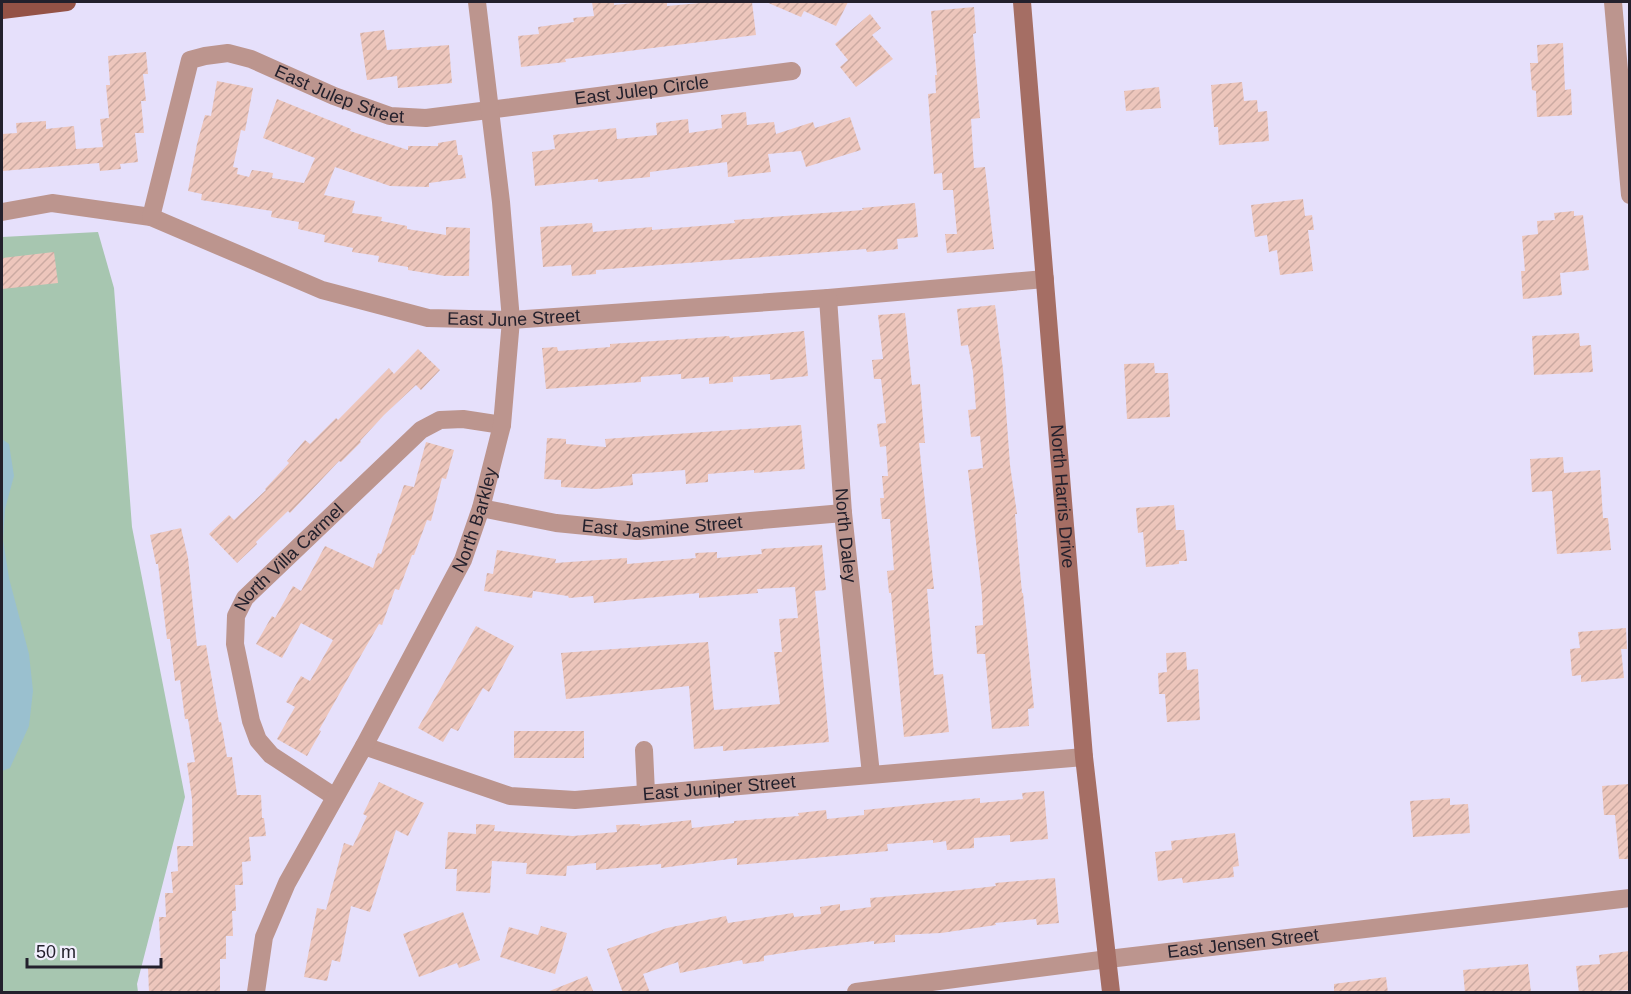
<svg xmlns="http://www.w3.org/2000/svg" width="1631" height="994" viewBox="0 0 1631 994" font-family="Arial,sans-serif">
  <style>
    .grass { fill: #a7c6b0 }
    .water { fill: #9ac0cf }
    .building { fill: url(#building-hatch) }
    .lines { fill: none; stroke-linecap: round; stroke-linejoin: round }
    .street { stroke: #bc958e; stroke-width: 18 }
    .secondary { stroke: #a56e64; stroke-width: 18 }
    .primary { stroke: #945246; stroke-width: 18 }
    .labels { text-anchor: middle; stroke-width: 4.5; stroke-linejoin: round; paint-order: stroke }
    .street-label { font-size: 18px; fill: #23202c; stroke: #f2effd }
  </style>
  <defs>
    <pattern id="building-hatch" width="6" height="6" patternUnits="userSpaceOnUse" patternTransform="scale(1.5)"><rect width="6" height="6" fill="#edc6bc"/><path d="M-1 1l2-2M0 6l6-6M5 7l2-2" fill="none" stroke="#cbaaa2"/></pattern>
  </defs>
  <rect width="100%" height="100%" fill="#e6e0fb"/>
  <!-- grass -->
  <polygon class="grass" points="98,232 114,288 132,527 185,797 137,984 138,992 2,992 2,237"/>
  <!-- water -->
  <polygon class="water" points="2,439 9,444 14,476 5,509 3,540 9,578 29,654 33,691 29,726 10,768 2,771"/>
  <!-- building -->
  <g class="building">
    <polygon points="592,2 614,2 614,5 643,2 667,2 667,6 711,2 752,2 756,35 565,59 566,62 521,67 518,36 539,34 538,27 574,22 573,18 594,16"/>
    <polygon points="766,2 848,2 836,26 804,11 801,17"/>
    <polygon points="974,7 976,33 973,34 980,118 971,119 974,168 985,167 994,249 947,253 945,234 957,234 953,190 943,190 942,173 934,174 928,94 936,93 935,75 937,75 931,11"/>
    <polygon points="870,14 881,28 872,35 893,59 856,87 840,67 848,60 835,44"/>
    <polygon points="384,30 387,50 449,45 452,83 398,88 397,76 367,80 360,33"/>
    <polygon points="1563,43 1565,90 1571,89 1572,115 1537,117 1536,91 1532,90 1530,63 1538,63 1537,45"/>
    <polygon points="146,52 148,74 143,74 146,101 141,101 144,133 135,133 138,162 120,164 121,169 100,171 99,163 2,171 2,134 17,133 16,123 46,121 46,129 74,126 76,149 103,147 100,119 109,118 106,85 110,85 108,56"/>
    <polygon points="217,81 253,88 245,131 241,130 233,167 238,168 237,174 249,177 252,170 273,173 272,178 304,183 315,158 263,138 277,99 351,129 350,131 408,150 408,146 438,146 438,143 456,140 458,155 462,155 466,178 429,183 429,187 390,186 335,167 324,195 355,201 352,213 382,217 381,221 407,226 407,229 446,235 446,227 470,228 469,276 445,276 408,270 408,267 378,262 379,256 352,252 353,248 324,242 325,235 298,229 299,222 271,217 272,211 201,200 202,194 188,191 197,144 205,115 211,116"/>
    <polygon points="1242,82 1244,101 1257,100 1258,112 1267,111 1269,141 1219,145 1218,127 1214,127 1211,85"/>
    <polygon points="1159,87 1161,108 1126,111 1124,91"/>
    <polygon points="746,112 747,125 774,122 776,134 813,122 815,128 850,117 861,150 806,167 801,151 768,154 771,172 728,177 727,162 650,172 650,177 598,182 598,179 535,186 532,152 555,149 553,135 616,128 617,139 657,135 656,123 688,119 689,133 722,128 721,115"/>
    <polygon points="1303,199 1305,216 1312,215 1314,230 1308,230 1313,271 1280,275 1277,250 1269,252 1267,235 1255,237 1251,205"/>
    <polygon points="915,203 918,237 897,239 898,249 867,252 866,249 596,270 596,274 572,276 571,265 543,267 540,227 592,223 593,232 652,227 652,230 735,223 734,220 863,210 862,208"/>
    <polygon points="1574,211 1574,216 1583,215 1589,270 1560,273 1562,295 1523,299 1521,271 1525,271 1522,236 1538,234 1537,221 1555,220 1554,213"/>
    <polygon points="54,252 58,283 2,289 2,258"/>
    <polygon points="995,305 1003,369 1010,465 1017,514 1015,514 1022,593 1023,593 1034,708 1028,709 1029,726 992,729 985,654 977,654 975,626 983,625 982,596 968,470 983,468 980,436 971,437 968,410 976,409 973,372 968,345 961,346 957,309"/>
    <polygon points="905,313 912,385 920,384 925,443 919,443 934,589 927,589 934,675 943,674 949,732 904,737 891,593 889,593 887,571 894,570 890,519 882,519 880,498 884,498 882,476 888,476 886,446 880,447 877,424 886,423 881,379 874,379 872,360 883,359 878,315"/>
    <polygon points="804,331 808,376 770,380 770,374 733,377 733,382 709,384 709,377 681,379 681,374 641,377 641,382 546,389 542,348 557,347 558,351 610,347 610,344 729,336 730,338"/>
    <polygon points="1579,333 1580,346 1591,345 1593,372 1534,375 1532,336"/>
    <polygon points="418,349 440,370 421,390 416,385 384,415 360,441 361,442 341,462 339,461 290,513 288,511 256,542 257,544 237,563 209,534 229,515 234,520 266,490 265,489 289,463 287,461 305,440 310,444 336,418 338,420 389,368 394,374"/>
    <polygon points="1154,363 1155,373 1168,373 1170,417 1127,419 1124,364"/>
    <polygon points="801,425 805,469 754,473 754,470 708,474 708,482 686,484 685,470 632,474 633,485 596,489 561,487 561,480 544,479 547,438 566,439 566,444 606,447 605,439"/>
    <polygon points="426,442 454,450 446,479 442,478 431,521 427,520 414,555 412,555 399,590 395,589 382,625 379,624 356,664 319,730 321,731 307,756 277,739 295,707 286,702 301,676 310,681 333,640 301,623 282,658 256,644 272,616 275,618 293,586 301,591 325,546 373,568 378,553 381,554 404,485 414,487"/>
    <polygon points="1563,457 1564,473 1600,470 1603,518 1608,518 1611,550 1557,554 1552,491 1532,492 1530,459"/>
    <polygon points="1174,505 1176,530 1184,530 1187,561 1179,561 1179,564 1146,567 1143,532 1138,533 1136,508"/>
    <polygon points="181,528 188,558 197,646 206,645 219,722 221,722 227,757 232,757 237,795 261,795 262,818 264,818 266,836 249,837 251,861 242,862 243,885 235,885 236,911 232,911 233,936 226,936 226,959 220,959 220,993 149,993 148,967 161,967 159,917 166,917 165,893 173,893 171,872 178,871 177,846 193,846 192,799 187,763 195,762 188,719 185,719 180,680 175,681 170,639 167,639 158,564 156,564 150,535"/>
    <polygon points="822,545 826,590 815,591 829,742 723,751 723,746 694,749 689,686 566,699 561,653 708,642 714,710 780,704 774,652 782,652 779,619 798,618 795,587 757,589 758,593 699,598 699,593 594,603 593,596 569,598 568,596 533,591 532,598 484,591 487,573 493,574 497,550 556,559 555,563 627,558 627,564 696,558 695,553 717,552 717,558 762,554 761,549"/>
    <polygon points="476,626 514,646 489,692 483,688 458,731 451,728 443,742 418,728"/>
    <polygon points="1626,628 1627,649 1621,649 1624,678 1581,682 1581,675 1572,676 1570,649 1580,648 1578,632"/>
    <polygon points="1186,652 1187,670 1198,669 1200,720 1167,722 1165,694 1159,694 1158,673 1167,672 1166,653"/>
    <rect x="514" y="731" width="70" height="27"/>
    <polygon points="379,782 424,803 408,836 396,830 370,912 351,906 340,962 332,960 327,981 304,977 317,908 326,910 344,843 353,846 367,816 363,814"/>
    <polygon points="1629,784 1629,859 1619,859 1615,815 1604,815 1602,786"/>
    <polygon points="1044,791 1048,839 1010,842 1010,835 974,838 974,848 947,850 946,841 933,843 933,840 887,844 888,851 737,865 737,858 661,868 661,864 596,870 596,863 567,866 566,876 526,874 527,863 492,861 490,893 456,891 457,869 445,869 448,832 476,834 476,824 495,825 494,831 573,836 617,832 616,825 640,824 640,826 691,820 692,828 734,823 734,821 799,816 798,813 826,810 827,819 864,815 864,810 980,798 980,803 1023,799 1022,793"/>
    <polygon points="1450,798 1450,805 1468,804 1470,833 1413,837 1410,801"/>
    <polygon points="1235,833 1239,866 1233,867 1234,877 1183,883 1182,878 1158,881 1155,852 1172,850 1171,841"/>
    <polygon points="1055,878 1059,923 1037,925 1036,919 995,923 996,925 941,933 895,935 895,942 874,944 874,941 802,950 764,956 764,961 743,964 742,960 680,973 678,962 643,974 650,993 623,993 607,949 667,928 726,916 728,923 793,913 794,917 821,914 820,907 840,904 840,911 871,907 870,898 952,891 996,886 995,883"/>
    <polygon points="463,912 480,960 459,968 457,963 419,977 403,934"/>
    <polygon points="541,926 567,933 555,974 500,957 509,927 538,935"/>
    <polygon points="1629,951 1629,990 1579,993 1576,966 1600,964 1599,955"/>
    <polygon points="1528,964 1531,993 1465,993 1463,970"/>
    <polygon points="587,976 594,993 548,993 547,992"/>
    <polygon points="1386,977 1388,993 1334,993 1334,984"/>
  </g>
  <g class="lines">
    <!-- street -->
    <g class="street">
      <polyline points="1613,2 1630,195"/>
      <path id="s1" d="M2 212 52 203 151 217 322 290 428 318 511 320 828 298 1045 279"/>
      <path id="s2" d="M151 217 190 60 205 56 228 53 251 59 334 96 390 116 426 118 792 71"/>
      <path id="s3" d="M828 298 843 513 871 774"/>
      <path id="s4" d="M481 508 556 523 637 531 843 513"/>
      <path id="s5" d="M364 746 510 796 575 800 1084 757"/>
      <polyline points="644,750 646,793"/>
      <path id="s6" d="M335 797 271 755 258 740 251 721 235 644 236 616 245 598 421 430 440 420 463 419 502 425"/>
      <path id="s7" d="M256 992 264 937 287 883 364 746 463 560 481 508 502 425 511 320 501 202 477 2"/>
      <path id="s8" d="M856 992 1108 959 1630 898"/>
    </g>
    <!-- secondary -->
    <path class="secondary" id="s9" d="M1022 2 1084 757 1111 992"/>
    <!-- primary -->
    <polyline class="primary" points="2,10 67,2"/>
  </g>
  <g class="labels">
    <!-- street labels -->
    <g class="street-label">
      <text dy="6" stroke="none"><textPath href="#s2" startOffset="628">East Julep Circle</textPath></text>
      <text dy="6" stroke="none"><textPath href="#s2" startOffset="320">East Julep Street</textPath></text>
      <text dy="6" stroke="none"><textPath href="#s1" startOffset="532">East June Street</textPath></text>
      <text dy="6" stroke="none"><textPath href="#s9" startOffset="496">North Harris Drive</textPath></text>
      <text dy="6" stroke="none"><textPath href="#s7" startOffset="524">North Barkley</textPath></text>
      <text dy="6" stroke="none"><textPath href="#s4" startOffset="183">East Jasmine Street</textPath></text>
      <text dy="6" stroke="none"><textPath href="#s3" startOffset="238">North Daley</textPath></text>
      <text dy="6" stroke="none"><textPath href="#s6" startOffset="303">North Villa Carmel</textPath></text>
      <text dy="6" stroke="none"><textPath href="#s5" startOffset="364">East Juniper Street</textPath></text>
      <text dy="6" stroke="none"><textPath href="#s8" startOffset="390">East Jensen Street</textPath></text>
    </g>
  </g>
  <!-- border -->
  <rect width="1631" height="994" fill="none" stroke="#23202c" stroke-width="6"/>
  <!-- scale -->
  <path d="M27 958v9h134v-9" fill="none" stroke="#23202c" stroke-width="3"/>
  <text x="36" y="958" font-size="18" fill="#23202c" stroke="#f2effd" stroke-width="4.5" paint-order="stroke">50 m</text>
</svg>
